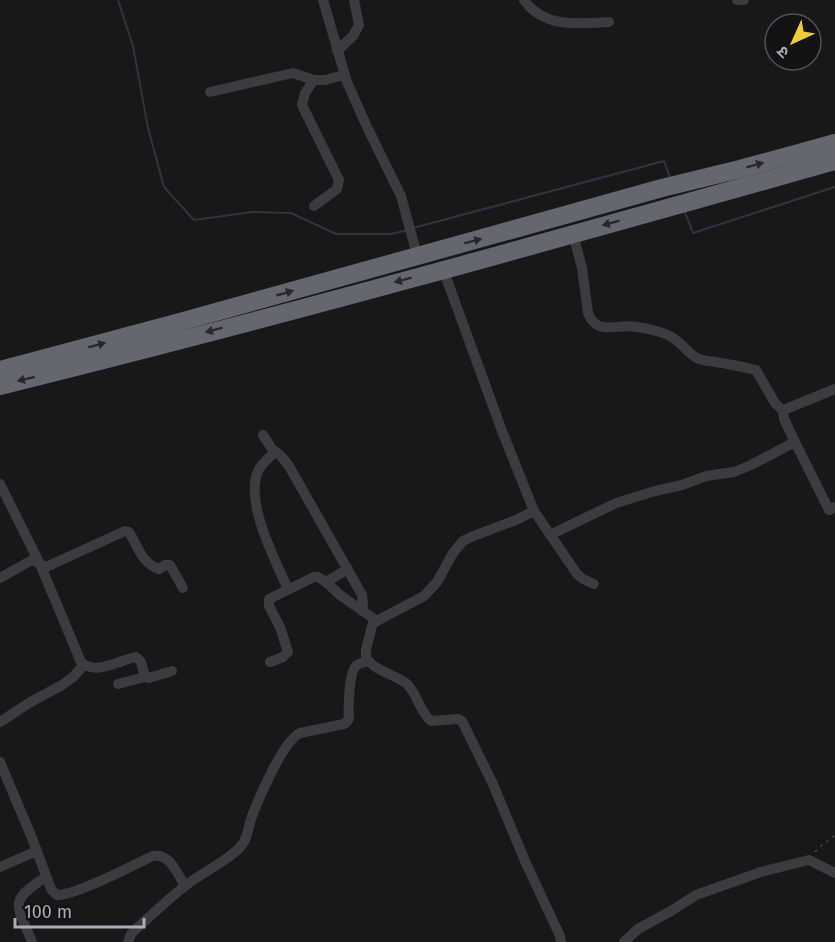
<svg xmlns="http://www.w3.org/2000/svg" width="835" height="942" viewBox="0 0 835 942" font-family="'Fira Sans','Noto Sans Devanagari',sans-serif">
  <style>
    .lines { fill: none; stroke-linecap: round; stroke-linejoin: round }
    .stream { stroke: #2e353e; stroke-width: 2 }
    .path { stroke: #3f4046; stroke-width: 1.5; stroke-dasharray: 3 4.5; stroke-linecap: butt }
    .street { stroke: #3b3b41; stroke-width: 10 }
    .highway { stroke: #656770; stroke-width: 18 }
    .oneway { fill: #28282c }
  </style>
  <rect width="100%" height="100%" fill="#18181a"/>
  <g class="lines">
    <!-- stream -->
    <g class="stream">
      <polyline points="118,0 133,46 148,128 164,187 194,220 252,212 291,213 336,234 391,234 408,230"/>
      <polyline points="684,210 693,233 835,187"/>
      <polyline points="413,228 664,161 671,180"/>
    </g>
    <!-- path -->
    <polyline class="path" points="815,852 823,844 835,835"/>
    <!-- street -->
    <g class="street">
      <polyline points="323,0 347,82 367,127 401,196 417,255"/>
      <path d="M524 0C543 28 579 24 609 22"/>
      <polyline points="737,0 744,0"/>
      <polyline points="337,51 353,36 359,25 354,0"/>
      <polyline points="210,92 293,73 314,80 325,80 344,75"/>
      <polyline points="314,206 337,189 339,180 302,105 305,93 314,80"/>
      <path d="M573 234 582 268 588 313C597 337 617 323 637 327 647 328 668 333 676 340 683 345 689 354 697 358 703 361 709 361 715 362 729 364 743 367 756 370L775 403 783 411"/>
      <polyline points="443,269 502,431 534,511 577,574 583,579 594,584"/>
      <polyline points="263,435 272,449 280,455 289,466 362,595 363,603 362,611"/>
      <polyline points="795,442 784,419 783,411 786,409 835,389"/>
      <path d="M275 452C270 457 263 462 259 469 243 499 275 560 288 589"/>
      <path d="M0 484 40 564 81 662C97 676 119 660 136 657L141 662 145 677 149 678 172 671"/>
      <path d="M534 511 516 520 471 537 463 541 453 553 437 582 424 596 373 623C371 629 370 635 368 642 367 646 365 651 366 656 370 670 398 675 408 685 418 696 420 712 431 721L458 719 462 721 492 782 525 861 560 936 561 942"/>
      <polyline points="550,535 616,503 655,491 682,485 706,476 734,472 751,465 795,442 829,510 835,507"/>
      <path d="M0 578 32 560 46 567 125 531 129 532C138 546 141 563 159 569L165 565H170L183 588"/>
      <polyline points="326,582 340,595 377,621"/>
      <polyline points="270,662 283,657 288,652 280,627 269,606 269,599 314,577 318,577 326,582 348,569"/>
      <polyline points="118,684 145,677"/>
      <polyline points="0,722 29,703 62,685 73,677 84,665"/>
      <path d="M0 762 32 838 51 889 57 895C75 896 133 865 153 856 170 853 177 873 185 886"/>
      <polyline points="0,867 37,851"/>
      <path d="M32 942C17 904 7 902 46 877"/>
      <path d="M128 942 131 934 137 928C153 914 168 899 185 886 201 873 234 858 244 842 248 834 249 824 252 816 259 798 283 741 300 733L344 724 347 722 349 718C348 709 349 672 356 666 359 663 365 662 369 661"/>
      <polyline points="624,942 638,929 671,911 696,895 761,872 809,860 835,873"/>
    </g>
    <!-- highway -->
    <g class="highway">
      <polyline points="0,370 180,322 662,188 740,169 835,143"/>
      <path d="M0 386C280 317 558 239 835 161"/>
    </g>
  </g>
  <!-- one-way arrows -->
  <defs><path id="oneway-solid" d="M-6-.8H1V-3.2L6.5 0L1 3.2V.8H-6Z" transform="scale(1.5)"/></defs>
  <g class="oneway">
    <use href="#oneway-solid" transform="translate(755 165) rotate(-15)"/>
    <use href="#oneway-solid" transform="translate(611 223) rotate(165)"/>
    <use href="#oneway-solid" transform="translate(473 241) rotate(-15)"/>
    <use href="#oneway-solid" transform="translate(403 280) rotate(165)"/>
    <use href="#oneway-solid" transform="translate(285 293) rotate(-16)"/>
    <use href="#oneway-solid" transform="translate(214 330) rotate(165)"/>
    <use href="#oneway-solid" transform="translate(97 345) rotate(-15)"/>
    <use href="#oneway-solid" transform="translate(26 379) rotate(166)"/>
  </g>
  <!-- north arrow -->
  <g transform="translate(793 42) rotate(225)"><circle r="28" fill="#131315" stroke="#505157" stroke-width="1.5"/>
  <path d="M0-4.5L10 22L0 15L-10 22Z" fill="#ebcc3f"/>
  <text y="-9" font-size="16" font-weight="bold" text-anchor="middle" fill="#abadb9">उ</text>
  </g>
  <!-- scale -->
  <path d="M15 918v9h129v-9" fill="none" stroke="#abadb9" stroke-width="3"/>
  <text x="24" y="918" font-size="18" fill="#abadb9" stroke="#131315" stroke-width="4.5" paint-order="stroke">100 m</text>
</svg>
